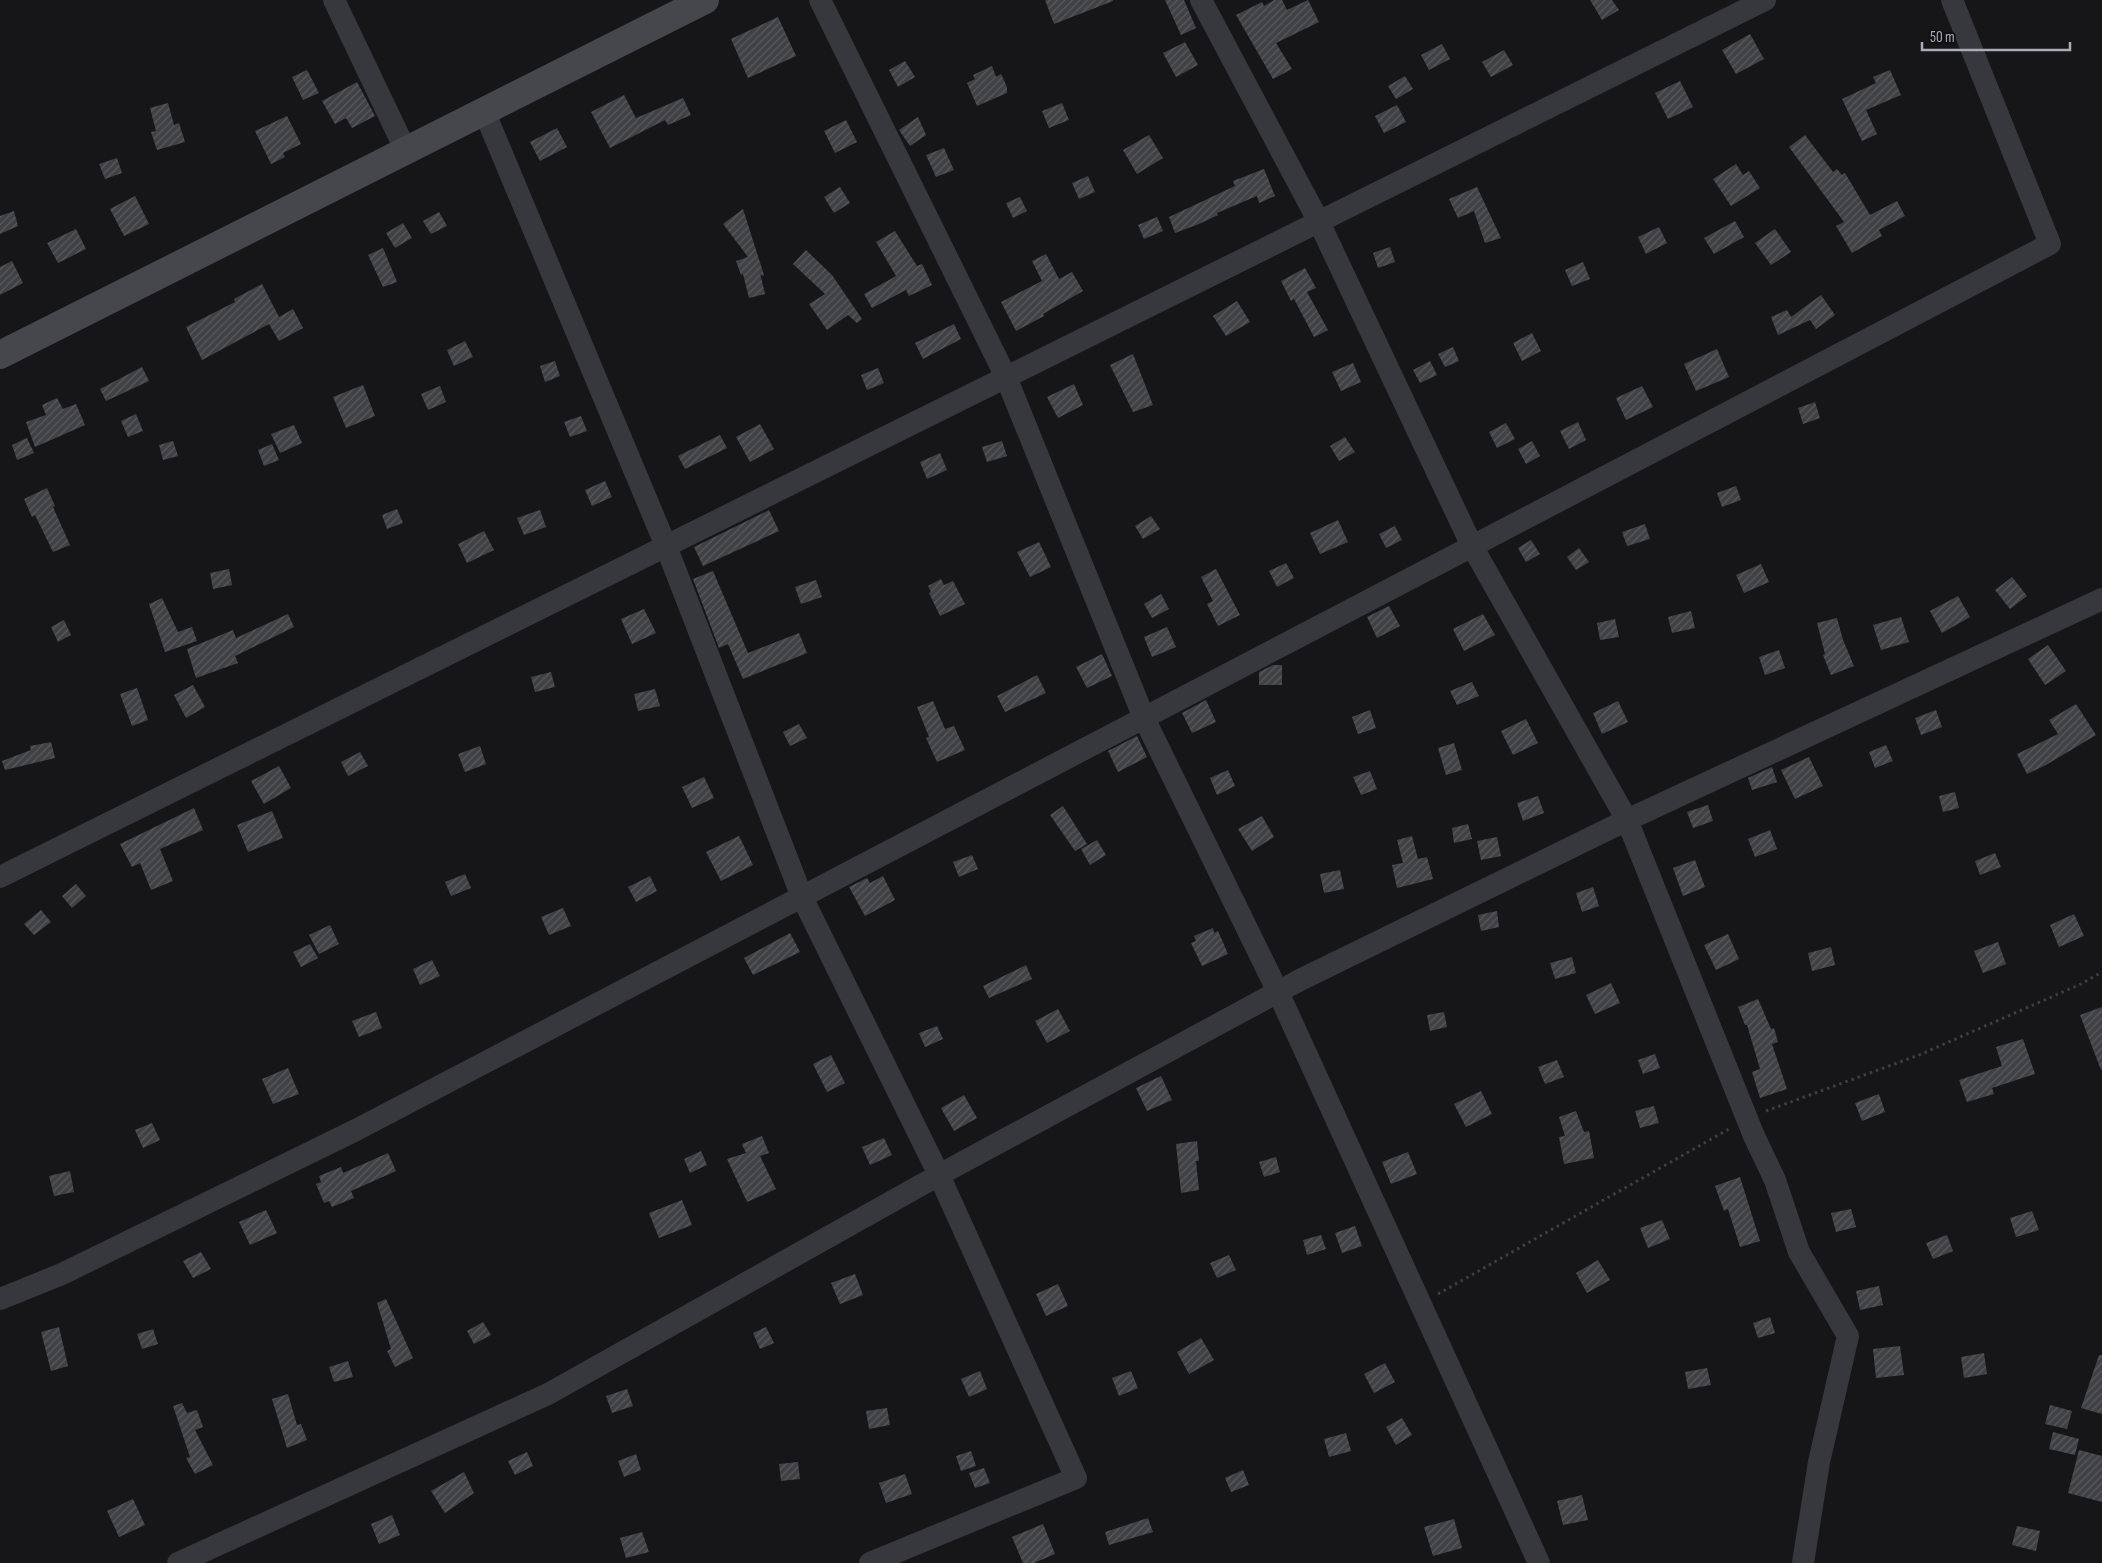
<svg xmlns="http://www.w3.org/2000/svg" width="2102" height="1563" viewBox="0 0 2102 1563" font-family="'Sofia Sans Condensed',sans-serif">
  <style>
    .building { fill: url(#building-hatch) }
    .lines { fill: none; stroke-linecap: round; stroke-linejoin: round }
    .path { stroke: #3d3f44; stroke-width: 3; stroke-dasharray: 2.5 4; stroke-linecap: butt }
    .street { stroke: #37383d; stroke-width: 22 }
    .secondary { stroke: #45474d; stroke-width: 28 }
  </style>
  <defs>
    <pattern id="building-hatch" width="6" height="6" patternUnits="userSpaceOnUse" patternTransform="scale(1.25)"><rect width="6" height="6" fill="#404145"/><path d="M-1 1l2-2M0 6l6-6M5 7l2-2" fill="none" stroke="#595a5e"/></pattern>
  </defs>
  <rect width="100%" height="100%" fill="#161618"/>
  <!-- building -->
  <g class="building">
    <polygon points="1045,0 1113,0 1113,1 1054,24"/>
    <polygon points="1165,0 1184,0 1196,28 1181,35"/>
    <polygon points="1274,0 1282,0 1287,10 1308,0 1319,22 1276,43 1292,69 1273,79 1236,15 1262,2 1264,6"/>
    <polygon points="1590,0 1612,0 1619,10 1602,20"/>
    <polygon points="778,17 796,56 748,78 731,39"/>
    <polygon points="1750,34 1764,59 1736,74 1722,50"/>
    <polygon points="1185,42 1198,65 1176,77 1163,53"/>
    <polygon points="1442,44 1450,59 1429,70 1421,55"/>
    <polygon points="1504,50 1513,65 1491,77 1482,62"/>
    <polygon points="905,61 915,77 898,87 889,70"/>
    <polygon points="992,66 996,77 1001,74 1007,87 1007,93 977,106 967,83 975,79 973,75"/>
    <polygon points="307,70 319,93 303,100 292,77"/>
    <polygon points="1890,70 1901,95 1866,110 1877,134 1862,141 1842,99 1876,83 1873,77"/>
    <polygon points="1405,76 1413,89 1396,99 1388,86"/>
    <polygon points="1680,81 1693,107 1668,119 1655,93"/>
    <polygon points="357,82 375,116 352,128 346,118 335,124 322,101"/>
    <polygon points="624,95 636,118 683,98 691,115 668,125 665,120 610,148 591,112"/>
    <polygon points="168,103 174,125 179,123 185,142 157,150 151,132 156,131 150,108"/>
    <polygon points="1062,103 1069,120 1049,128 1042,111"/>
    <polygon points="1397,105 1406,122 1384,133 1375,116"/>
    <polygon points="287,116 301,144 283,153 285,157 271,164 255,131"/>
    <polygon points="918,117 926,135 910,146 899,130"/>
    <polygon points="846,120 857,142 835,153 824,131"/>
    <polygon points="557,128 567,147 540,161 530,142"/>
    <polygon points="1149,135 1163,158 1137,174 1123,150"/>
    <polygon points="1805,135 1833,172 1837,169 1842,175 1845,173 1870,215 1897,201 1905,216 1879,230 1882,236 1852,253 1836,226 1844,222 1789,147"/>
    <polygon points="944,148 954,170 936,177 926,155"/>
    <polygon points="117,158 122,173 105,179 99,164"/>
    <polygon points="1736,164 1743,175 1749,171 1760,188 1731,206 1713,179"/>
    <polygon points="1264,169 1275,196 1259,203 1257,196 1217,213 1218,215 1199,224 1175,233 1169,217 1235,186 1233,181"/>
    <polygon points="1088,176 1095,192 1079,199 1072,183"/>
    <polygon points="840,187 850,203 834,213 824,197"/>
    <polygon points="1477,187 1501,238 1485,243 1474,211 1458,218 1449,199"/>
    <polygon points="135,196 149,224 124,236 110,209"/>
    <polygon points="1020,197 1027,211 1013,218 1006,203"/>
    <polygon points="743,209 764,275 762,276 760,273 765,294 749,298 743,274 741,275 736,261 748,257 723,224"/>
    <polygon points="14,211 18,226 0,234 0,216"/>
    <polygon points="439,212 447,226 431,234 423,221"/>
    <polygon points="1157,217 1163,231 1144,239 1138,225"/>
    <polygon points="1735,221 1744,237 1714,254 1704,238"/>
    <polygon points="403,223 412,238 395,248 386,233"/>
    <polygon points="1659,227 1667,243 1646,254 1638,237"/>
    <polygon points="76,229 86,249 58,263 47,243"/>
    <polygon points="1775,229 1791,252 1771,265 1755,243"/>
    <polygon points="895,231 917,266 922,264 932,285 909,296 906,290 872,308 864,294 896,276 876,242"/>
    <polygon points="1390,247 1395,262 1378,268 1373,253"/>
    <polygon points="383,248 397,282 383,287 368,255"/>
    <polygon points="806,250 832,275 862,319 857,323 848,315 827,330 809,304 825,294 793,264"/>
    <polygon points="1046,254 1059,279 1072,272 1083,291 1043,314 1044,316 1016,331 1001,302 1042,281 1032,261"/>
    <polygon points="12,261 23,283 0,295 0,267"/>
    <polygon points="1583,262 1590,279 1572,286 1565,270"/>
    <polygon points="1305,268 1316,288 1307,292 1328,330 1314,337 1294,299 1291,301 1281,281"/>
    <polygon points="262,284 279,317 293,309 303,328 279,341 269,324 202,360 186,327 235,302 234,299"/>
    <polygon points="1821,295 1835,315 1816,329 1810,320 1778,335 1771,317 1787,310 1791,317"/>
    <polygon points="1237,301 1250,322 1226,336 1213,316"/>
    <polygon points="954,324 961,339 923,359 915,343"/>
    <polygon points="1532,333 1541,351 1522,361 1513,343"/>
    <polygon points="465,341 473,357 454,366 447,350"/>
    <polygon points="1453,347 1459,361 1445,367 1438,354"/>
    <polygon points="1717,349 1729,377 1696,391 1684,364"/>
    <polygon points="1133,354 1153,405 1133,412 1110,365"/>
    <polygon points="555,361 560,376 545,382 540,366"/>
    <polygon points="1430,361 1437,375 1420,383 1413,370"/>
    <polygon points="1353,363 1361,382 1341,391 1332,372"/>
    <polygon points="142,367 149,381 106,401 100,389"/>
    <polygon points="878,368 884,383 867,390 861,375"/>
    <polygon points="1074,384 1083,405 1058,418 1047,397"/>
    <polygon points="363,385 375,416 346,428 333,397"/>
    <polygon points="440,386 446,402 428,410 421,394"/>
    <polygon points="1642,386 1653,407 1626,420 1616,398"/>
    <polygon points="57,398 63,409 76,404 85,425 35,447 26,422 46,415 42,405"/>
    <polygon points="1815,402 1820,418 1803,424 1798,408"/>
    <polygon points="136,414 143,431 128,437 121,421"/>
    <polygon points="581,416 587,431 570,437 564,422"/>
    <polygon points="1578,422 1586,440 1569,449 1560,431"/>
    <polygon points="1506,423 1515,439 1497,448 1489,432"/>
    <polygon points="760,424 774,449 750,462 736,437"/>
    <polygon points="294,425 302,443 280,453 271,434"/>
    <polygon points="720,435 727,448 685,469 678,456"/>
    <polygon points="1345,437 1355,452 1339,461 1330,446"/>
    <polygon points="27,438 34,453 17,460 12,445"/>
    <polygon points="173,441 178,456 163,460 159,445"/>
    <polygon points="1002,441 1007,456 987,462 982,447"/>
    <polygon points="1532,441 1540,456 1526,464 1518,449"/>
    <polygon points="272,444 279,460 264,466 258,450"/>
    <polygon points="940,453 947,470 927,479 920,462"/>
    <polygon points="605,481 612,497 592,506 585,490"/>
    <polygon points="1736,486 1741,500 1722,507 1717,493"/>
    <polygon points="47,488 55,506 53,507 70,545 53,552 35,515 32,517 24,499"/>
    <polygon points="397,509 403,523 387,529 382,515"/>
    <polygon points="540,510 546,527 524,535 517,518"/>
    <polygon points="769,510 779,531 703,566 694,547"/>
    <polygon points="1151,516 1160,529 1143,539 1135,526"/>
    <polygon points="1338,520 1348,542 1320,554 1310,533"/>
    <polygon points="1645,524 1650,539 1627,546 1622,532"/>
    <polygon points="1395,526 1402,540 1386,548 1379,534"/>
    <polygon points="484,531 494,550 467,563 458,544"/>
    <polygon points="1531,540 1540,554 1526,562 1518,548"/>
    <polygon points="1039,542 1051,567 1030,577 1017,552"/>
    <polygon points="1579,548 1589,562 1576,570 1567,557"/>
    <polygon points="1286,563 1294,578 1277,587 1269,571"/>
    <polygon points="1761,564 1769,582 1744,593 1736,575"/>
    <polygon points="229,569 232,585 213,589 210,573"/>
    <polygon points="1216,569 1240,615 1218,626 1207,604 1213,601 1201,577"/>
    <polygon points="713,571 748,653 799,633 807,653 743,679 728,644 719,648 693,579"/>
    <polygon points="2012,577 2027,596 2010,609 1995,590"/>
    <polygon points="941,579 944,585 953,581 965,604 940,616 929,593 931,592 928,586"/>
    <polygon points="816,580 822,597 801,604 795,587"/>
    <polygon points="1161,594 1169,609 1152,618 1144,604"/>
    <polygon points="1958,596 1970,617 1942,633 1930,611"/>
    <polygon points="162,598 178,632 192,627 197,641 165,652 149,604"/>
    <polygon points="1389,606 1400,626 1377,638 1367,617"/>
    <polygon points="644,609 656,633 632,644 621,619"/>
    <polygon points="1691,611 1695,628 1672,633 1668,617"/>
    <polygon points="288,614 294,627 235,656 238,663 196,678 187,649 233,630 236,638"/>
    <polygon points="1483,614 1495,635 1464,651 1453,629"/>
    <polygon points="1901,617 1909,642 1881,650 1873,625"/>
    <polygon points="1837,618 1843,640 1854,666 1831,675 1823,655 1825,654 1817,623"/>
    <polygon points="1615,619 1619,637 1600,640 1597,623"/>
    <polygon points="64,620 71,635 58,642 51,627"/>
    <polygon points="1167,627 1176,647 1152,657 1144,637"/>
    <polygon points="2048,645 2066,671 2045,685 2028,659"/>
    <polygon points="1779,650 1785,668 1765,675 1759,657"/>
    <polygon points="1102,654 1112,676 1087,688 1076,667"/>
    <polygon points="1273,665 1282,665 1282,685 1259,685 1259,672"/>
    <polygon points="551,672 555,687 535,692 531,677"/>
    <polygon points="1037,675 1046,693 1005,712 997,696"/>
    <polygon points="1472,682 1479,696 1457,705 1450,691"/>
    <polygon points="193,685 205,707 186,718 174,695"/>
    <polygon points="137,688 148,720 132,726 120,694"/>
    <polygon points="655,689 660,706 638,711 634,694"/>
    <polygon points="1206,700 1216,722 1192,733 1182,713"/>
    <polygon points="933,701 945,729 954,726 965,750 937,762 926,738 929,737 917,707"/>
    <polygon points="1618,701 1628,722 1602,734 1593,713"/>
    <polygon points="2076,704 2096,735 2046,765 2027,774 2017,754 2058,734 2049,720"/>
    <polygon points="1370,710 1376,728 1358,734 1352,717"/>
    <polygon points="1936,710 1942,727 1921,735 1915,718"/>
    <polygon points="1526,719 1538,743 1513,755 1501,731"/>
    <polygon points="799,724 807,738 790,746 783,732"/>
    <polygon points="1137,736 1147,757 1118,772 1108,751"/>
    <polygon points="51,742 55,758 5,770 2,761 31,750 30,746"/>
    <polygon points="1454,743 1462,770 1446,775 1438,748"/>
    <polygon points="1886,745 1893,761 1875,768 1869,752"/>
    <polygon points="480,746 486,764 465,772 458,754"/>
    <polygon points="360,752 368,766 348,776 341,762"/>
    <polygon points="1809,757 1823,786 1795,799 1781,770"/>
    <polygon points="279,766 291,788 264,804 251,781"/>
    <polygon points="1772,767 1777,782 1752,790 1748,778"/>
    <polygon points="1228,770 1235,786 1217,795 1210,778"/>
    <polygon points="1370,771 1377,789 1361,795 1353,777"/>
    <polygon points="704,777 714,798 692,808 682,787"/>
    <polygon points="1955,792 1959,808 1943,812 1939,796"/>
    <polygon points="1538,796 1544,813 1523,821 1517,803"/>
    <polygon points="1708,805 1713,821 1693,828 1687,812"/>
    <polygon points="1063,806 1087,844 1075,851 1050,815"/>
    <polygon points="194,808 203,830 160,849 173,881 151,890 140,863 132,867 120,844"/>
    <polygon points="272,811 283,838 248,852 237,825"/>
    <polygon points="1262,816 1274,837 1252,851 1238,829"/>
    <polygon points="1468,824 1472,839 1454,843 1452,828"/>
    <polygon points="1770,830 1777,849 1755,857 1748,839"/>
    <polygon points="739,836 753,865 721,881 706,852"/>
    <polygon points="1412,836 1418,859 1427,857 1433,879 1397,888 1392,865 1403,863 1397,840"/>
    <polygon points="1497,837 1501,856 1481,860 1477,841"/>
    <polygon points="1097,840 1106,855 1090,865 1081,849"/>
    <polygon points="1995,853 2001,867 1980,875 1975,861"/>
    <polygon points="972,855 978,869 959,877 953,862"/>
    <polygon points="1695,860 1705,887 1683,896 1673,868"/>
    <polygon points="1340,870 1344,889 1324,893 1320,874"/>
    <polygon points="465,874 471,888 451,896 445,882"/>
    <polygon points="650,876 657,891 636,902 628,887"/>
    <polygon points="883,876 895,900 865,916 849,887 867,878 870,883"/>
    <polygon points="76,884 86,896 72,908 62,896"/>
    <polygon points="1593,887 1599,906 1582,912 1576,893"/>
    <polygon points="563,908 571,926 549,935 541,917"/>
    <polygon points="41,910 51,922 34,935 24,924"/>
    <polygon points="1497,911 1499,927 1481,931 1478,915"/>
    <polygon points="2074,914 2084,936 2059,947 2050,925"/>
    <polygon points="330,925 339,944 319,954 309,935"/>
    <polygon points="1213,928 1214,933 1218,931 1228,954 1202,966 1191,943 1196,941 1194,936"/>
    <polygon points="790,933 800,952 753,975 744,958"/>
    <polygon points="1728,934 1739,959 1716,970 1704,945"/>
    <polygon points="1998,942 2006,964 1983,973 1974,951"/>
    <polygon points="310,944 318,958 301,967 293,952"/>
    <polygon points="1831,947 1835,965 1812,971 1808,953"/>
    <polygon points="1572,957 1576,973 1555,979 1550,963"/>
    <polygon points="432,960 440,976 420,985 413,969"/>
    <polygon points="1026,965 1032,979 989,998 983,986"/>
    <polygon points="1611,983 1620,1003 1595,1014 1586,995"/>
    <polygon points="1758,999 1771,1029 1774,1028 1778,1042 1772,1044 1787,1089 1760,1098 1752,1072 1760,1069 1747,1025 1745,1025 1738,1007"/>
    <polygon points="2102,1007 2102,1069 2101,1070 2080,1015"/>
    <polygon points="1058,1009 1070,1031 1047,1043 1035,1021"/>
    <polygon points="376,1012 382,1028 359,1037 352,1021"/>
    <polygon points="1444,1012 1447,1027 1430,1031 1427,1015"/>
    <polygon points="937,1026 943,1039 925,1047 919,1033"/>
    <polygon points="2023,1039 2035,1074 1992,1088 1994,1094 1967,1102 1959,1080 2002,1066 1996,1047"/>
    <polygon points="1655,1054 1660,1068 1643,1074 1638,1060"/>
    <polygon points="831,1055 845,1083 827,1092 813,1064"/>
    <polygon points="1557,1060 1564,1077 1545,1084 1538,1067"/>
    <polygon points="288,1068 299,1094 273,1104 262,1079"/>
    <polygon points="1161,1076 1172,1100 1147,1111 1136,1088"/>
    <polygon points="1481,1091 1492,1114 1466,1127 1454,1104"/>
    <polygon points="1879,1094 1885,1112 1862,1121 1855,1103"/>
    <polygon points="964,1095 977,1118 954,1131 941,1108"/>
    <polygon points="1654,1106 1659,1123 1640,1128 1635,1111"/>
    <polygon points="1576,1111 1584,1132 1589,1131 1594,1158 1564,1164 1559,1137 1565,1136 1559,1117"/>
    <polygon points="152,1123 160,1140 143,1148 135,1130"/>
    <polygon points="762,1136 769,1153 760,1156 776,1189 747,1202 727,1159 746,1153 742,1144"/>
    <polygon points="884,1138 892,1155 870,1165 862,1147"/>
    <polygon points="1197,1141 1199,1161 1196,1161 1199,1190 1181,1193 1176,1144"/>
    <polygon points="701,1151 707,1165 690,1173 684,1159"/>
    <polygon points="1408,1152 1417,1174 1391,1184 1382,1162"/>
    <polygon points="388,1153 396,1171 351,1191 354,1198 332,1207 329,1201 324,1203 316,1184 321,1182 319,1176 341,1167 343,1173"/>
    <polygon points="1276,1157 1280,1172 1264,1177 1259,1162"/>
    <polygon points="70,1171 74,1192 54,1196 49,1176"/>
    <polygon points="1740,1177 1760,1241 1740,1247 1728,1209 1724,1211 1715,1186"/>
    <polygon points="682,1200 692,1225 659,1238 649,1213"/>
    <polygon points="1851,1209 1856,1227 1836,1232 1831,1213"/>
    <polygon points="266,1210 277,1233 250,1245 239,1222"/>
    <polygon points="2032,1211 2039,1230 2016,1237 2010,1218"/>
    <polygon points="1662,1220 1670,1239 1648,1248 1640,1228"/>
    <polygon points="1355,1226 1362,1246 1342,1253 1335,1233"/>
    <polygon points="1321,1235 1326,1249 1307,1255 1303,1240"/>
    <polygon points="1947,1235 1953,1251 1933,1259 1926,1243"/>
    <polygon points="201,1252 211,1269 193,1278 183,1261"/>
    <polygon points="1229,1255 1236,1270 1217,1278 1210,1263"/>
    <polygon points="1598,1260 1610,1280 1587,1293 1576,1273"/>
    <polygon points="855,1274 863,1295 840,1304 831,1283"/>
    <polygon points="1058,1284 1068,1306 1046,1316 1036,1294"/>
    <polygon points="1879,1286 1883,1305 1860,1310 1856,1291"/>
    <polygon points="386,1299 413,1358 395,1367 387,1351 391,1349 377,1303"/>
    <polygon points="1770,1317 1775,1333 1758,1338 1753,1323"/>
    <polygon points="483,1322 491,1335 474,1344 467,1331"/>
    <polygon points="59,1327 68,1366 51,1371 41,1332"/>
    <polygon points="766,1327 774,1343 760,1349 753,1333"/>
    <polygon points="153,1329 158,1344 142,1349 137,1334"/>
    <polygon points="1201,1338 1214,1360 1189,1374 1177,1352"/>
    <polygon points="1900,1346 1904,1375 1876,1378 1873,1349"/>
    <polygon points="1984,1353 1987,1374 1964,1378 1961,1357"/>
    <polygon points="2099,1355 2102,1355 2102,1414 2081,1408"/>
    <polygon points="348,1361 353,1377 334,1382 329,1367"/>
    <polygon points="1385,1363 1395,1382 1374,1393 1364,1374"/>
    <polygon points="1707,1368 1711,1385 1688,1389 1685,1372"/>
    <polygon points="980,1371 987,1389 969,1397 961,1379"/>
    <polygon points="1131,1371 1138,1388 1119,1396 1112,1378"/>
    <polygon points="627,1389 633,1406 612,1413 606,1396"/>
    <polygon points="288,1394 297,1425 301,1424 307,1440 287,1448 272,1399"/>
    <polygon points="182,1403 187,1413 197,1410 203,1427 195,1430 213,1465 195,1474 186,1458 190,1457 173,1406"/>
    <polygon points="2050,1405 2072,1411 2067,1429 2045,1424"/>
    <polygon points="887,1408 890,1425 869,1429 866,1411"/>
    <polygon points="1402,1418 1412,1435 1396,1445 1386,1427"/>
    <polygon points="2053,1432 2079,1439 2075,1455 2049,1449"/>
    <polygon points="1346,1433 1351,1451 1329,1457 1324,1439"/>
    <polygon points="2079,1450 2102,1456 2102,1502 2068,1493"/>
    <polygon points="971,1451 976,1466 961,1471 956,1456"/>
    <polygon points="527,1452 533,1466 515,1475 508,1461"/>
    <polygon points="636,1454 641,1470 624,1477 618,1461"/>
    <polygon points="798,1462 800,1479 781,1481 779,1464"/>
    <polygon points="984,1468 990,1483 975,1488 969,1473"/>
    <polygon points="1243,1470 1249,1485 1231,1492 1225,1478"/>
    <polygon points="464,1472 474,1493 445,1513 431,1491"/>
    <polygon points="905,1474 912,1494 886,1503 879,1483"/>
    <polygon points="1582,1495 1588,1520 1563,1525 1557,1501"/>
    <polygon points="133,1499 145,1525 119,1537 107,1511"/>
    <polygon points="392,1515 400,1535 379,1544 371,1524"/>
    <polygon points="1148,1518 1153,1532 1109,1545 1105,1532"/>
    <polygon points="1454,1519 1462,1548 1433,1556 1424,1527"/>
    <polygon points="1043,1524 1055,1554 1034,1563 1023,1563 1012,1537"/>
    <polygon points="2017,1526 2040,1531 2036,1551 2012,1545"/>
    <polygon points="642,1532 649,1552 626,1558 620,1538"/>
  </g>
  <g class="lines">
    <!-- path -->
    <g class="path">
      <polyline points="1766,1111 1919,1055 2081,984 2102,972"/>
      <polyline points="1438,1294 1729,1129"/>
    </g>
    <!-- street -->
    <g class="street">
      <polyline points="334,0 406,151"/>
      <polyline points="820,0 1006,377 1144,718 1278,992 1539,1563"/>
      <polyline points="1201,0 1319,222 1472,546 1627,820 1754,1136 1775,1180 1799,1252 1848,1336 1819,1462 1803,1563"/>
      <polyline points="484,111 666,546 802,897 939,1175 1076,1478 870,1563"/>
      <polyline points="0,877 1765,0"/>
      <polyline points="0,1299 62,1274 356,1130 2050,244 1952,0"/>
      <polyline points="178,1563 548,1394 939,1175 1300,980 1627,820 2102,599"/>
    </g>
    <!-- secondary -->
    <polyline class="secondary" points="0,355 705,0"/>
  </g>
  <!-- scale -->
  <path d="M1922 42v8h148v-8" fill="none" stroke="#a8adb8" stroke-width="2.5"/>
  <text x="1930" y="42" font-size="15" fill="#a8adb8" stroke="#111113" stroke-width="4" paint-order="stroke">50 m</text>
</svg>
